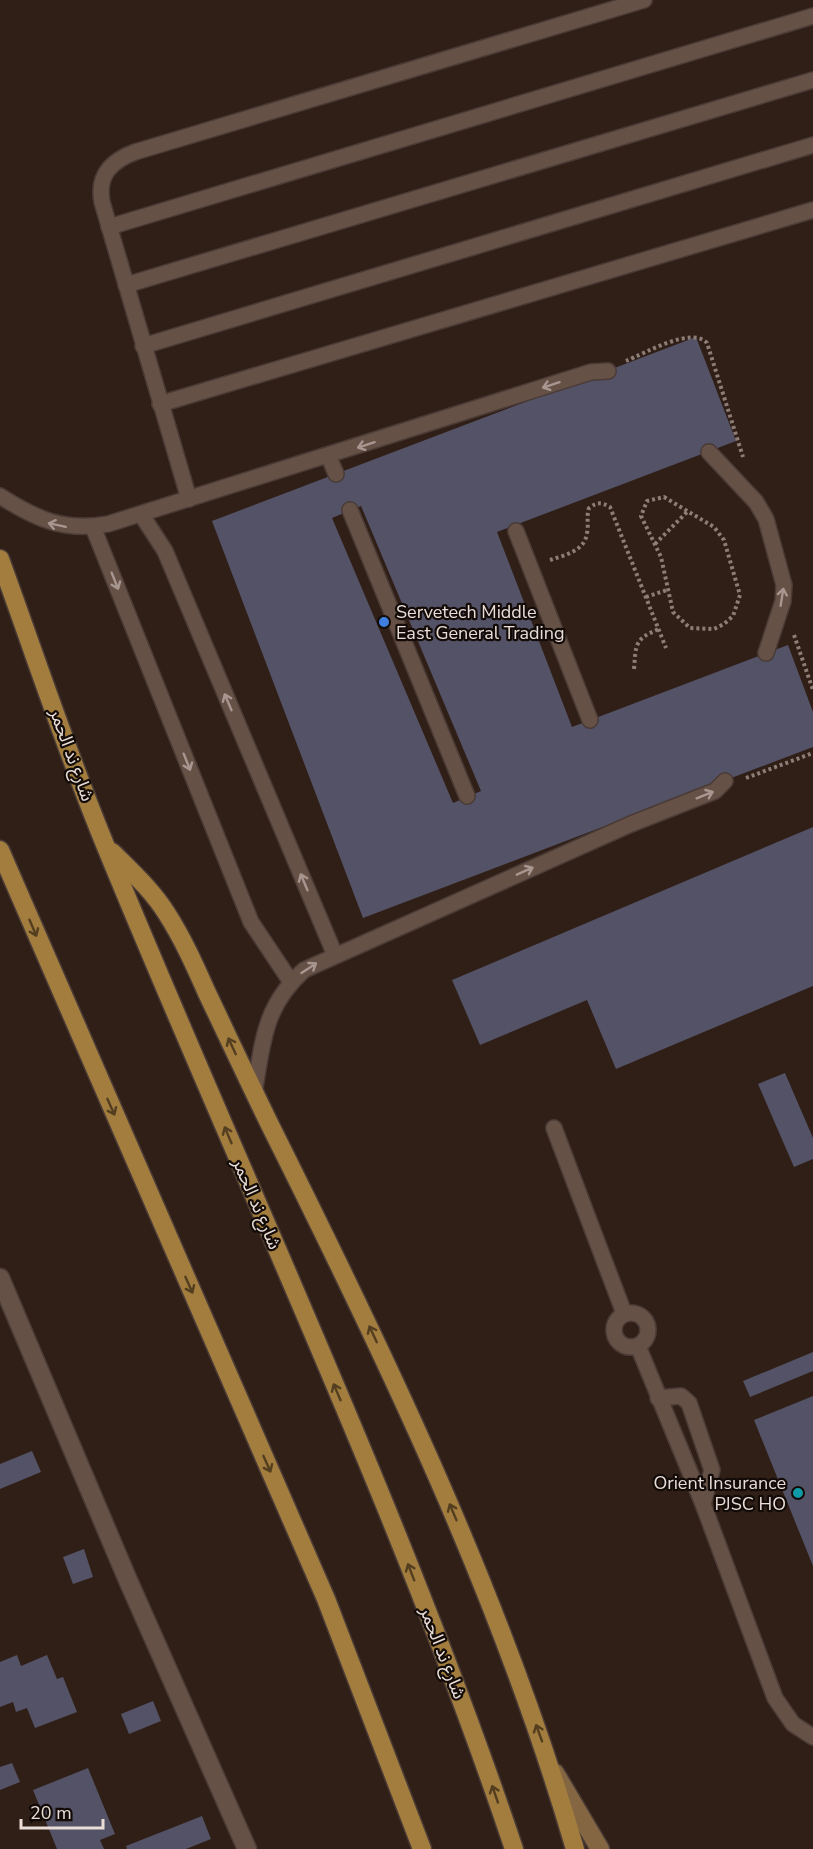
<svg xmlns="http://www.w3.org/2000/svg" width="813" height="1849" viewBox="0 0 813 1849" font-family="'Nunito Sans','Noto Sans Arabic',sans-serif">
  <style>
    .building { fill: #535266; fill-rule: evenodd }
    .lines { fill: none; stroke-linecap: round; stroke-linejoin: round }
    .lane-casing { stroke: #4a3b36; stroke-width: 18 }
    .street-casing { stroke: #4a3b36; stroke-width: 21 }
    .secondary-casing { stroke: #4a3b36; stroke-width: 21 }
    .primary-casing { stroke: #4a3b36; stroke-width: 21 }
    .path { stroke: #8c7d76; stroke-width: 4; stroke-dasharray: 3 3; stroke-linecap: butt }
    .lane { stroke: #665147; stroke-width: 15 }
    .street { stroke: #665147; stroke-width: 18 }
    .secondary { stroke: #846742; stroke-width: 18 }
    .primary { stroke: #a27d3e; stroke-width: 18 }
    .oneway { stroke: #a89790 }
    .oneway2 { stroke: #533e20 }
    .shop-dot { fill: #3f7fe0; stroke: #130b07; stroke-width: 2 }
    .culture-dot { fill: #0f9aa8; stroke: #130b07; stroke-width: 2 }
    .labels { text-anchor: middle; stroke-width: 4.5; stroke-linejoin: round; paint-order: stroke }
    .poi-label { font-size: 18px; fill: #eaddd8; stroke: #130b07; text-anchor: start }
    .street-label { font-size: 18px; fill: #eaddd8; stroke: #130b07 }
  </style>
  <rect width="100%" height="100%" fill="#301f17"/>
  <!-- building -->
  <g class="building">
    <path d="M696 337 736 441 497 532 572 727 788 645 813 712V747L363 918 212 521ZM361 506 481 791 453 803 332 518Z"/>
    <polygon points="813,827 813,986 616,1069 587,1000 480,1045 452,980"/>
    <polygon points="785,1073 813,1138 813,1159 794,1167 758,1084"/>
    <polygon points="813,1352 813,1371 750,1397 743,1381"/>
    <polygon points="813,1396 813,1566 754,1420"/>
    <polygon points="32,1451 41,1472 0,1489 0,1464"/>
    <polygon points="84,1549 93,1577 73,1584 63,1557"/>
    <polygon points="17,1655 21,1666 47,1655 57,1679 63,1677 77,1712 35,1728 27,1708 16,1712 13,1702 0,1707 0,1662"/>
    <polygon points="153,1701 161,1721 129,1734 121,1714"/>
    <polygon points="12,1763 20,1782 0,1790 0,1767"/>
    <polygon points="88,1768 115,1834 100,1840 104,1849 57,1849 33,1790"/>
    <polygon points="202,1816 211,1839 186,1849 127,1849 126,1846"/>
  </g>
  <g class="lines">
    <defs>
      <g id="lane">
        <polyline points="109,227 813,16"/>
        <polyline points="126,285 813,80"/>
        <polyline points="143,346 813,145"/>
        <polyline points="160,404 813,210"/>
        <polyline points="709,452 756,502 766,519 784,585 783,601 766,653"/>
        <polyline points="329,457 336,474"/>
        <path d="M0 496C36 519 64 532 108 524L591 372 608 371"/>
        <path d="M189 499 102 202C97 175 111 161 135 152L644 0"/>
        <polyline points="350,510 467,796"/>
        <polyline points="141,514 165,551 335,955"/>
        <polyline points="93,527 251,922 291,982"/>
        <polyline points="516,531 590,720"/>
        <path d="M254 1093C263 1043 263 1007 304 970L631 824 715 791 725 781"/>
        <polyline points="554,1128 624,1313"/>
        <circle cx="631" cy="1330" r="17"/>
        <polyline points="638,1346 703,1504 775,1698 793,1724 813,1737"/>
        <polyline points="658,1398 681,1396 689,1403 712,1470 703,1504"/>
      </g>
      <polyline id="street" points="0,1278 127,1578 247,1849"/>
      <polyline id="secondary" points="555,1773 600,1849"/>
      <g id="primary">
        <path d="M0 559C35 655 67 753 106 847 243 1181 399 1507 514 1849"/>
        <polyline points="0,850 326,1599 422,1849"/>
        <path d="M112 852C131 871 152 890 167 914 183 939 195 966 207 993 228 1037 248 1080 269 1123 387 1359 501 1596 575 1849"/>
      </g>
    </defs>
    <!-- lane casing -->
    <use href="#lane" class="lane-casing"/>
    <!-- street casing -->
    <use href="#street" class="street-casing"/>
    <!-- secondary casing -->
    <use href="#secondary" class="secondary-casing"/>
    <!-- primary casing -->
    <use href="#primary" class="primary-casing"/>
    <!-- path -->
    <g class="path">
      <path d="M626 361C645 353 692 326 707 343L743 457"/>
      <polygon points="664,497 714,527 724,540 740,595 733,616 724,624 714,629 690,628 673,612 661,557 641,516 647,501"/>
      <polyline points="655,544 688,511"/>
      <path d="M550 560C565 555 585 551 587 533 589 524 586 517 589 508 597 502 601 502 610 507L666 648"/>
      <polyline points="646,597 667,590"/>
      <polyline points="794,635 813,690"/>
      <path d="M634 669C636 645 634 639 659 629"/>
      <polyline points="746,778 813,753"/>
    </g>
    <!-- lane -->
    <use href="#lane" class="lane"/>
    <!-- street -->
    <use href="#street" class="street"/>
    <!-- secondary -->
    <use href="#secondary" class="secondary"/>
    <!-- primary -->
    <use href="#primary" class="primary"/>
  </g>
  <!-- one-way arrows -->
  <defs><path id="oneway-shaft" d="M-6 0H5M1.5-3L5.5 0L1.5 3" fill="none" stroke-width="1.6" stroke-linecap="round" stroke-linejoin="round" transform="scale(1.5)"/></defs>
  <g class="oneway">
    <use href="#oneway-shaft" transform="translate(551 385) rotate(162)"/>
    <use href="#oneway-shaft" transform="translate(366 445) rotate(162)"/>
    <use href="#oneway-shaft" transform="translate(57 525) rotate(-168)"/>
    <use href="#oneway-shaft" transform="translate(115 581) rotate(68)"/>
    <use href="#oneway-shaft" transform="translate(782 597) rotate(-81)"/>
    <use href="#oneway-shaft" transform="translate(228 702) rotate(-113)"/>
    <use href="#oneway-shaft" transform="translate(187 762) rotate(68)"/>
    <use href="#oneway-shaft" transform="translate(705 795) rotate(-22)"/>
    <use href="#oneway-shaft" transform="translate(525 871) rotate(-24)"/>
    <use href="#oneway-shaft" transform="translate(304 882) rotate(-113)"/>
    <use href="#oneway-shaft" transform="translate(309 968) rotate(-33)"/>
  </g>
  <g class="oneway2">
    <use href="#oneway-shaft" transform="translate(33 928) rotate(67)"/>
    <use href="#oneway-shaft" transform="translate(232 1046) rotate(-115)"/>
    <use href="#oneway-shaft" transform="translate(111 1107) rotate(66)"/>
    <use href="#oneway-shaft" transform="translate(228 1135) rotate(-113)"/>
    <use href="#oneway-shaft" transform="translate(189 1285) rotate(66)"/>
    <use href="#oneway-shaft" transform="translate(373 1334) rotate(-115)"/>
    <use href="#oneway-shaft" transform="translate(337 1392) rotate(-113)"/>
    <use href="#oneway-shaft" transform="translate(267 1464) rotate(66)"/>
    <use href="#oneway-shaft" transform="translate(453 1512) rotate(-113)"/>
    <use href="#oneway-shaft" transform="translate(411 1572) rotate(-111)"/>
    <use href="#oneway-shaft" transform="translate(539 1733) rotate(-110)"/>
    <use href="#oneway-shaft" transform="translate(495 1794) rotate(-109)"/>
  </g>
  <!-- markers -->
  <circle class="shop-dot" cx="384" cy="622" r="6"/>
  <circle class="culture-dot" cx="798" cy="1493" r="6"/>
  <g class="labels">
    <!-- poi labels -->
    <g class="poi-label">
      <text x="396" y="618">Servetech Middle<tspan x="396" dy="21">East General Trading</tspan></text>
      <text x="786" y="1489" text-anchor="end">Orient Insurance<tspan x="786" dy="21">PJSC HO</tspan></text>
    </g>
    <!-- street labels -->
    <g class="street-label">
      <text transform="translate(72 755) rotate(70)" y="6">شارع ند الحمر</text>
      <text transform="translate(257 1204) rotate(67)" y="6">شارع ند الحمر</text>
      <text transform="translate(443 1653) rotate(69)" y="6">شارع ند الحمر</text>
    </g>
  </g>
  <!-- scale -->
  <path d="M21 1819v9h82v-9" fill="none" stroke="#eaddd8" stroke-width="3"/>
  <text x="30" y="1819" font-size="18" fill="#eaddd8" stroke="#130b07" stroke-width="4.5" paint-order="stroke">20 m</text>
</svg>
